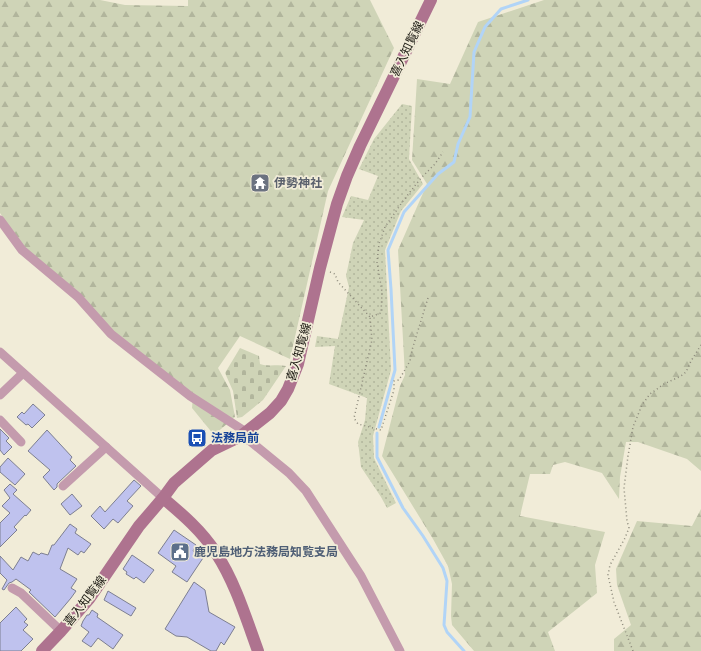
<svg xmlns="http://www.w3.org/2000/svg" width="701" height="651" viewBox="0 0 701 651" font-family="'Alegreya Sans','Noto Sans JP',sans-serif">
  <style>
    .grass { fill: url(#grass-dots) }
    .forest { fill: url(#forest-firs) }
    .cemetery { fill: url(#cemetery-stones) }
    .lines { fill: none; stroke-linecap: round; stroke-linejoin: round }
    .stream { stroke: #b1d4f7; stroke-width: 3 }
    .building { fill: #bfc2ee; stroke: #7d7f91 }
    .path { stroke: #8b887a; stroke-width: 1.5; stroke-dasharray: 1 3; stroke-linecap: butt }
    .street { stroke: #c49bad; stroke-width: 9 }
    .secondary { stroke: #ae738f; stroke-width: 12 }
    .labels { text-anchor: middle; stroke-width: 3.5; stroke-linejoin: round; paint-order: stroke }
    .street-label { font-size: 12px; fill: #1d1b14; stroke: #f1ecd8 }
    .worship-label { font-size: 12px; font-weight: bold; fill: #5b616d; stroke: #f1ecd8; text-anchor: start }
    .transit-label { font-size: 12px; font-weight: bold; fill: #164399; stroke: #f1ecd8; text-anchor: start }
    .service-label { font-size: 12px; font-weight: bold; fill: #4e5e75; stroke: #f1ecd8; text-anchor: start }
  </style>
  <defs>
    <pattern id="grass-dots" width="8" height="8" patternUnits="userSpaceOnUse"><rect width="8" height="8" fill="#cfd4b7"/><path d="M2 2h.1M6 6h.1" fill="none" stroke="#b1b59c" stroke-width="1.8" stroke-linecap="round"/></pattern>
    <pattern id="forest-firs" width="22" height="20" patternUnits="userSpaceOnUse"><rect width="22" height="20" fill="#cfd4b7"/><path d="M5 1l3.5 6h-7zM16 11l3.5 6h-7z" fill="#b1b59c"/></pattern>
    <pattern id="cemetery-stones" width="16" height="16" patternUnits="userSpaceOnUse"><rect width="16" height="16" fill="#cfd4b7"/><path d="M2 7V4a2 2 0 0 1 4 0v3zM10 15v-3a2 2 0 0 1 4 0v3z" fill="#b1b59c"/></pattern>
  </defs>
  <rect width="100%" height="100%" fill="#f1ecd8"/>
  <!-- grass -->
  <polygon class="grass" points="402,104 412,106 409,159 423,184 401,211 385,250 391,370 373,436 374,458 396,503 387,508 381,497 361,467 358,442 365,420 367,398 329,384 335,346 315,347 317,336 338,339 349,287 346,276 353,243 364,220 342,217 351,196 368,200 378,176 359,169 374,139"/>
  <!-- forest -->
  <g class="forest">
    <polygon points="0,0 100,0 125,5 188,6 188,0 370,0 394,48 328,191 290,359 240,336 218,368 230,390 235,417 214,435 192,408 193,395 114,332 22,245 0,213"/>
    <polygon points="544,0 701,0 701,471 687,459 638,442 626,442 620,477 619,499 602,473 565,462 553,465 550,474 530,474 520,516 605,532 595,565 597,593 548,632 555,651 474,651 452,625 451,616 452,584 448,566 433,539 382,456 400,386 405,375 398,250 427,184 412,160 417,79 450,84 478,22"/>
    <polygon points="701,509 701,651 614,651 614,639 631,625 617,585 616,569 637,521 692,526"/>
  </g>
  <!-- cemetery -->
  <path class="cemetery" d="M240 348 259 356 260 364C269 367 277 364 286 366L263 400 242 417 237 418 233 391 225 373Z"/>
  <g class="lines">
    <!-- stream -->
    <g class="stream">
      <polyline points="379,427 395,370 391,289 388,250 404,212 438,174 454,162 458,144 470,117 474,52 485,27 501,9 528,0"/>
      <polyline points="377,433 377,457 403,508 423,536 443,568 447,581 444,625 447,632 464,651"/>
    </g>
  </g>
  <!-- building -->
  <g class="building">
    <polygon points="33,404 45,415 32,428 28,424 26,425 17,417 22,412 24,414"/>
    <polygon points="0,429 9,438 6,441 12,447 4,455 0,450"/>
    <polygon points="47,430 72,457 70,460 76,466 59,482 57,484 57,487 54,490 43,477 50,470 28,451"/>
    <polygon points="8,458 25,474 15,485 0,472 0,467"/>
    <polygon points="134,480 141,486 127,501 133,506 118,523 113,519 104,529 91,516 100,506 105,512"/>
    <polygon points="10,484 17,490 13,494 31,510 26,516 25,515 14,527 17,530 0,547 0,523 10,513 2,506 10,498 4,490"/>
    <polygon points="72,494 82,506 70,515 61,504"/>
    <polygon points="70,524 77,529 75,533 91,544 84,553 81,551 78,555 68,548 60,569 77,579 71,588 76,591 71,598 55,617 29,592 31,590 16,579 12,582 9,583 4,590 2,589 7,580 0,573 0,556 13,570 21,557 28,561 33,552 39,555 41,553 48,555 52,545 54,545"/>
    <polygon points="174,530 196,545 193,551 203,558 187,582 172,572 176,566 158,553"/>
    <polygon points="132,555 154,570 144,583 136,577 134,579 126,574 127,572 123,569"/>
    <polygon points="194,582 205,590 209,612 235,627 224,645 221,642 216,651 211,651 187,637 176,636 165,629"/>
    <polygon points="108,591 136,608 131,616 104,600"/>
    <polygon points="16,607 27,619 24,622 28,625 23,630 33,639 21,651 0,651 0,623"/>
    <polygon points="92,610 98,614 97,617 123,635 113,649 98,638 91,647 82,641 89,632 81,626 83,621 87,615 89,615"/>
  </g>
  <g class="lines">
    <!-- path -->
    <g class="path">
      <polyline points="330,272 335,274 338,282 370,317"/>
      <polyline points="428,298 412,350 410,361 399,380 394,381 394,390 381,430 358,424 354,418 372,340 370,317 381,313 382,292 377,262 379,244 385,227 403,201 421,178 435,164 443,152"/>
      <polyline points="633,651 614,602 608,575 610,565 625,538 629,528 627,521 624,488 628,456 633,427 642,405 650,394 664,384 681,376 686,372 691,361 701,345"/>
    </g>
    <!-- street -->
    <g class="street">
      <polyline points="0,220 22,250 78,297 111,334 190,396 246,432"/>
      <polyline points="0,352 163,498"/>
      <polyline points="0,395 23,373"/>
      <polyline points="0,420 21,442"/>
      <polyline points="241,436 250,441 289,473 306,491 361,576 400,651"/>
      <polyline points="63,486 106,447"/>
      <polyline points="12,588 21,593 61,631"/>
    </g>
    <!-- secondary -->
    <g class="secondary">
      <path d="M163 498C182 514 202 531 216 553 235 582 246 618 258 651"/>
      <polyline points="42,651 61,631 89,599 139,526 163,498 174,483 212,450 241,436 270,413 281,401 288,389 298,364 320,268 337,204 347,176 360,146 431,0"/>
    </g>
  </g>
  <!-- icons -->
  <defs>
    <symbol id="temple-square" viewBox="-11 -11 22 22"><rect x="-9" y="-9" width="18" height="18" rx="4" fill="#6b7280" stroke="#f1ecd8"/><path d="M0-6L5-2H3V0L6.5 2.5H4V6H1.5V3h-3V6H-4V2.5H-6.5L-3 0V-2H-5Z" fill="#fff"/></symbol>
    <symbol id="bus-square" viewBox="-11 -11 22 22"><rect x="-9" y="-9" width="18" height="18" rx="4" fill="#1a4fb4" stroke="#f1ecd8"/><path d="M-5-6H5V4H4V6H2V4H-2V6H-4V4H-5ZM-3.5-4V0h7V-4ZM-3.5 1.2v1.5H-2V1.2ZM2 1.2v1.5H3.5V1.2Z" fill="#fff"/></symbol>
    <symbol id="civic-square" viewBox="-11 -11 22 22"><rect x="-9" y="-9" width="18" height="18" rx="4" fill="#5c6f8a" stroke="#f1ecd8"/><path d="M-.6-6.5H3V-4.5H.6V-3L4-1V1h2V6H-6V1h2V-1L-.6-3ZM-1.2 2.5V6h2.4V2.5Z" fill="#fff"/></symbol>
  </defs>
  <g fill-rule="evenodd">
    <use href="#temple-square" x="249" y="172" width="22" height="22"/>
    <use href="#bus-square" x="186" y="427" width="22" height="22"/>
    <use href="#civic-square" x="169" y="541" width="22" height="22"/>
  </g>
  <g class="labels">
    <!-- street labels -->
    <g class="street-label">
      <text transform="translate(407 49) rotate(-64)" y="4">喜入知覧線</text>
      <text transform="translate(299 352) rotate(-74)" y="4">喜入知覧線</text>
      <text transform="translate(85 601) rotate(-52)" y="4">喜入知覧線</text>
    </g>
    <!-- worship labels -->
    <g class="worship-label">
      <text x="274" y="187">伊勢神社</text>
    </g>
    <!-- transit labels -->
    <g class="transit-label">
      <text x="211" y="442">法務局前</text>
    </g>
    <!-- service labels -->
    <g class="service-label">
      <text x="194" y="556">鹿児島地方法務局知覧支局</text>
    </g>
  </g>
</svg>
